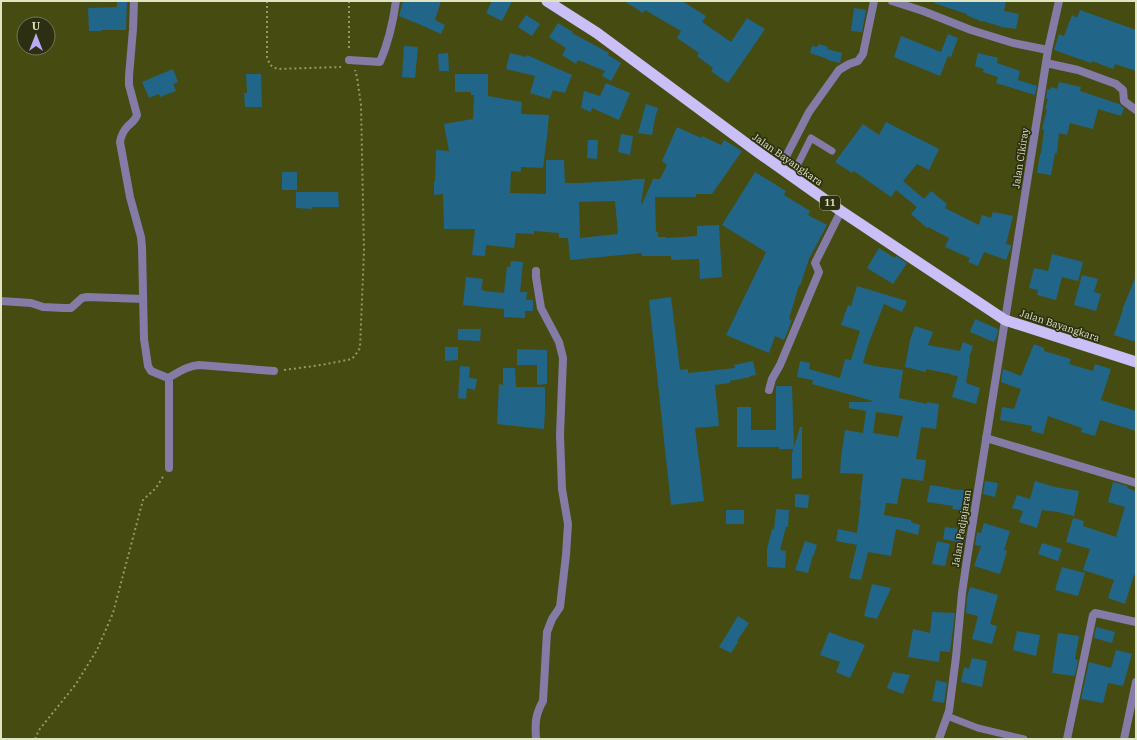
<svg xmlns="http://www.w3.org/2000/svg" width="1137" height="740" viewBox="0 0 1137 740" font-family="'IBM Plex Serif',serif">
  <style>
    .building { fill: #216688; fill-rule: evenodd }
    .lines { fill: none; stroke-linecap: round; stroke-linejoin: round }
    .path { stroke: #94996a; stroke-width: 2; stroke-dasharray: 2 3; stroke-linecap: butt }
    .service { stroke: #847ba6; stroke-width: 7 }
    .minor { stroke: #847ba6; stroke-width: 8 }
    .trunk { stroke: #cabff6; stroke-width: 11 }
    .labels { text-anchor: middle; stroke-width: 3.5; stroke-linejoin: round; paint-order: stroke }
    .shield { fill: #2c2f11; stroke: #aaae8c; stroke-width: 1 }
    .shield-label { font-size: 9px; font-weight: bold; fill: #e0e5c1 }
    .street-label { font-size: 10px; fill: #e0e5c1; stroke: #2c2f11 }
  </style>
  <rect width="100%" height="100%" fill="#464b12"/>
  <!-- building -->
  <g class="building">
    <polygon points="117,1 127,1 126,30 101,30 101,31 89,31 88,8 117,7"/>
    <polygon points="403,1 441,1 435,20 445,25 441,34 421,25 399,16"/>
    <polygon points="492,1 512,1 502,21 486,13"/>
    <polygon points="624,1 682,1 706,16 702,22 731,42 747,18 765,29 728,83 711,71 713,68 697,56 699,53 677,38 681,31 645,10 643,13"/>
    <polygon points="935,1 1006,1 1004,11 1019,14 1016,29 1002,27 983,21 983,22 966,15 967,14 934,3"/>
    <polygon points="854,8 866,10 862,32 851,31"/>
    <polygon points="1080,10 1136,30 1136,71 1115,64 1113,69 1092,61 1091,63 1054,50 1059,34 1064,36 1072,15 1077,18"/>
    <polygon points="526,15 540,24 532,36 518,27"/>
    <polygon points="558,23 573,32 572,33 609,53 608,55 621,63 611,81 602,76 605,71 578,60 576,64 562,55 566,48 549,37"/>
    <polygon points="948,34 958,38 951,57 948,56 940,76 894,57 901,36 941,52"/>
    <polygon points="819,44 828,47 827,49 842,53 840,63 828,60 828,59 810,53 812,46 817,47"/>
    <polygon points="404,46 418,47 415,78 402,77"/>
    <polygon points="448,53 449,71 439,71 438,54"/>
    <polygon points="510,53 526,57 527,55 572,75 565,93 553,90 550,99 530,93 535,76 506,69"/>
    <polygon points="978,53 998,58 997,63 1020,71 1018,80 1037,86 1035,95 996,83 998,77 983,72 984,69 975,66"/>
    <polygon points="173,69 178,82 173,84 176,91 160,97 159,94 149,98 142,82"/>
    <polygon points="246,74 261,74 262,107 245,107 244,93 247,93"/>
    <path d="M455 74H488V96L522 102 521 114 549 115 547 136 543 168 521 167V172L511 171 510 193 546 194V160H564L565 183H579L632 180V179H645L641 203 642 204 654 177V179H660L667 165 662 161 677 127 701 138 702 136 721 145 724 140 742 151 712 194H696V197H655L656 232H658V237H666V238L697 236V226L719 225 722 277 700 279 699 259 671 260V256H642V253L570 260 568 238H559V233L534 231V234L516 233 514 248 486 245 485 256 472 255 475 229H444L443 194 434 195V182H435L436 150 449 151 444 124 473 119 474 95H471V92H455ZM615 201 618 234 580 238 579 202Z"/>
    <polygon points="1059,82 1081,87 1080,91 1119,104 1124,108 1121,116 1098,109 1093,129 1070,123 1067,135 1059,133 1057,153 1055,153 1051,175 1037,173 1040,154 1041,154 1044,130 1042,129 1047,109 1045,109 1048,99 1046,99 1047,89 1050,90 1051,87 1057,89"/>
    <polygon points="606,83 630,93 619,120 592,108 591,112 581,108 584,91 600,96"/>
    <polygon points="646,104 658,108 655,118 652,135 638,133"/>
    <polygon points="886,122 939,149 929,170 917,164 903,181 924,199 931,191 947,204 945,208 979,225 982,215 991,218 993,212 1013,216 1006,244 1011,245 1011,247 1006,260 984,252 978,266 968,262 970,258 945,247 949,238 928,227 927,228 911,214 917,207 896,190 891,197 854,171 852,173 835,162 863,124 879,135"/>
    <polygon points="621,134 633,136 630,155 618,152"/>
    <polygon points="588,140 598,140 597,159 587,158"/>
    <rect x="282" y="172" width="15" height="18"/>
    <polygon points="755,172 786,191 784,195 810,211 808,215 827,225 809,259 800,286 799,285 789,319 792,320 784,340 775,336 769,353 726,335 766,252 722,225"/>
    <polygon points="296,192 338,192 339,207 312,207 312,209 296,208"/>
    <polygon points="879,248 895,258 896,256 907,263 893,284 867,268"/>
    <polygon points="1052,254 1083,262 1078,281 1062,277 1056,300 1037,295 1038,290 1029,288 1034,268 1048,271"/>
    <polygon points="511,261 523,262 520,292 527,292 526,300 533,300 533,311 525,311 525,318 504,317 504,309 463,305 466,277 483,279 481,290 484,290 484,291 504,293 507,267 510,267"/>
    <polygon points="1082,275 1098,279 1094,292 1101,294 1096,311 1074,305"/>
    <polygon points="1136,276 1136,342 1114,335 1123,310 1122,310"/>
    <path d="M857 286 907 301 902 312 884 304 868 345 863 363 874 366 903 370 899 398 927 404V402L939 404 936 429 921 427 916 459 926 460 923 481 902 478 897 504 886 503 884 515 911 520V522L920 525 918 535 896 529 891 556 868 552 861 580 849 578 857 545 836 541 838 529 857 533 861 500H860L863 474 840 473 841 457 845 430 863 433 866 411 849 408V402H872L873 401 812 384 813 380 797 377 800 361 810 363 809 369 840 378 845 359 851 360 860 331 841 325 848 305 851 306ZM876 412 903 416 898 437 873 433Z"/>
    <polygon points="671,297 680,370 688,369 688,373 735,368 734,365 753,361 756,375 750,376 750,377 730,381 730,383 715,385 719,426 695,428 704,501 671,505 649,300"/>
    <polygon points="975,319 998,329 997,336 994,342 970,332"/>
    <polygon points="915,326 933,332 928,345 960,351 963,342 973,346 969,358 970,359 966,383 980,388 976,404 952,397 958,376 951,375 951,374 926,369 926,372 905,367 910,340"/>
    <polygon points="458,329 481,329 480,341 458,340"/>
    <polygon points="1034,344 1044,348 1044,351 1071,359 1069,364 1093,371 1095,364 1111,369 1101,400 1136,411 1136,431 1100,420 1095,436 1081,432 1082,428 1048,416 1043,434 1031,431 1032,426 1000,420 1002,407 1014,409 1021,389 1001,382 1003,369 1021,376"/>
    <polygon points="445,347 458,347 458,360 445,361"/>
    <polygon points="517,349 547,350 547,384 537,385 537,365 517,365"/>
    <polygon points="460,366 470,367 469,378 477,379 475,390 467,388 466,399 458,398"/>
    <polygon points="503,368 515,368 516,387 545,387 545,411 544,429 497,424 499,384 503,385"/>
    <polygon points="776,386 792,386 794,447 800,427 802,427 802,478 792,479 792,454 793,449 779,449 779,447 737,447 737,407 751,407 751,430 776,430"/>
    <polygon points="985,481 998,483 995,497 983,494"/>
    <polygon points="1035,481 1055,487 1079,491 1074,516 1058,512 1042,510 1037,528 1019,522 1023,511 1012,508 1017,495 1030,499"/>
    <polygon points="1113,482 1128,486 1127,488 1136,491 1136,575 1134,575 1125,604 1108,598 1114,580 1083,570 1090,549 1066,542 1073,518 1084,521 1083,526 1116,537 1125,507 1108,502"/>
    <polygon points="930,485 950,488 950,489 972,491 969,511 952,509 953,506 927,502"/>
    <polygon points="795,494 809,495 808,508 795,507"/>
    <polygon points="776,509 789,510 788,527 786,527 780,550 786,551 785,568 767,567 767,549 772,529 774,529"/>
    <rect x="726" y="510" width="18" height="14"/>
    <polygon points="984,523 1010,531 1004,550 1007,551 1000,574 974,566 981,546 975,545 977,532 981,533"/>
    <polygon points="945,527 966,530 964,543 943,539"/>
    <polygon points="805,541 817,545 814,555 813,555 808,573 795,570"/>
    <polygon points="937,541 950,544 945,566 932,564"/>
    <polygon points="1042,543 1062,549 1058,561 1038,554"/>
    <polygon points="1062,567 1085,573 1078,596 1055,590"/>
    <polygon points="872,584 891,588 877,619 864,616"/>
    <polygon points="970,587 998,595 990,624 997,626 992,644 972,639 978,616 966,613 967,597"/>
    <polygon points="932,612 955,613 950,652 940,651 939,662 908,657 913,629 930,633"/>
    <polygon points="738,616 749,623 737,641 738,642 731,653 719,647"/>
    <polygon points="1096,627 1115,632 1112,643 1094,638"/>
    <polygon points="1017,631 1040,635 1036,656 1013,650"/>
    <polygon points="829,632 853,641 854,640 865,645 850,678 836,672 840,662 820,655"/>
    <polygon points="1058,633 1079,636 1075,659 1078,660 1075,676 1052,673"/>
    <polygon points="1116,650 1132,654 1123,686 1108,683 1103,703 1081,699 1089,662 1111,668"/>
    <polygon points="972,658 987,661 982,687 961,682 964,667 969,669"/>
    <polygon points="893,672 910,675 903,694 887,688"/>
    <polygon points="936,680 947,683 944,703 932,701"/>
  </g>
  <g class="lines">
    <!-- path -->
    <g class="path">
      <polyline points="267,1 267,57 270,65 277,69 341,67"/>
      <polyline points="349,1 349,50"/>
      <polyline points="284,370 321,365 352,359 356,354 360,348 364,251 361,105 357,77 355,70"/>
      <polyline points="35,739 39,730 76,684 97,650 113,613 139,515 143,500 156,488 164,475"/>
    </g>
    <!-- service -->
    <g class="service">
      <polyline points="792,176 811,138 832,151"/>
      <polyline points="947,716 978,728 1024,739"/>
    </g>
    <!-- minor -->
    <g class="minor">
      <path d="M134 1 133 29 129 76V85L137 115C135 121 132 122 128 126 123 131 121 136 120 142L130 197 141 237 142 247 144 339 148 366 151 371 168 378 169 381V468"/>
      <polyline points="892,1 923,11 971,30 1013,43 1048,50"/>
      <path d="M349 60 380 62C389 41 393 23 396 1"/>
      <polyline points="1046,63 1078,70 1116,84 1123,90 1124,101 1136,110"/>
      <polyline points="780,168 809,112 839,70 849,64 858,61 863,54 874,1"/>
      <polyline points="1,301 31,303 43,307 64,308 71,308 82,298 87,297 143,299"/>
      <path d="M168 378C179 372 187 366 199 365L274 371"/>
      <polyline points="769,390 772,379 780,365 819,272 815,263 841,211"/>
      <polyline points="986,438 1136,483"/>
      <path d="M536 739C535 724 535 715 543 701L547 632 552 619 560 607 566 555 568 524 562 489 560 435 563 358 559 342 541 308 536 277V271"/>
      <polyline points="939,739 949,711 956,657 962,593 967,559 1048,50 1059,1"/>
      <polyline points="1067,739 1093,615 1095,613 1136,622"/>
      <polyline points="1124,739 1136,682"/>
    </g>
    <!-- trunk -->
    <polyline class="trunk" points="547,1 597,33 759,153 841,211 1005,320 1136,362"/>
  </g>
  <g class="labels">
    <!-- shield labels -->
    <rect class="shield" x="820" y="196" width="20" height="14" rx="3"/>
    <g class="shield-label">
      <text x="830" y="206">11</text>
    </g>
    <!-- street labels -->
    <g class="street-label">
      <text transform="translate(1020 158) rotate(-81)" y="4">Jalan Cikiray</text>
      <text transform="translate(788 159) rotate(35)" y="4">Jalan Bayangkara</text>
      <text transform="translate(1060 325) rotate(18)" y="4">Jalan Bayangkara</text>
      <text transform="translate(961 528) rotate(-81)" y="4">Jalan Padjajaran</text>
    </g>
  </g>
  <!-- border -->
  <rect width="1137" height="740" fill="none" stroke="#e0e5c1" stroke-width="4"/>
  <!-- north arrow -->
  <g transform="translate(36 36)"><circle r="19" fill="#2c2f11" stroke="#747857"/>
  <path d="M0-3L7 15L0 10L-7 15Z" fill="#bbaaf6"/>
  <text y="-6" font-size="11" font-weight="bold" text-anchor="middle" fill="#e0e5c1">U</text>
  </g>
</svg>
